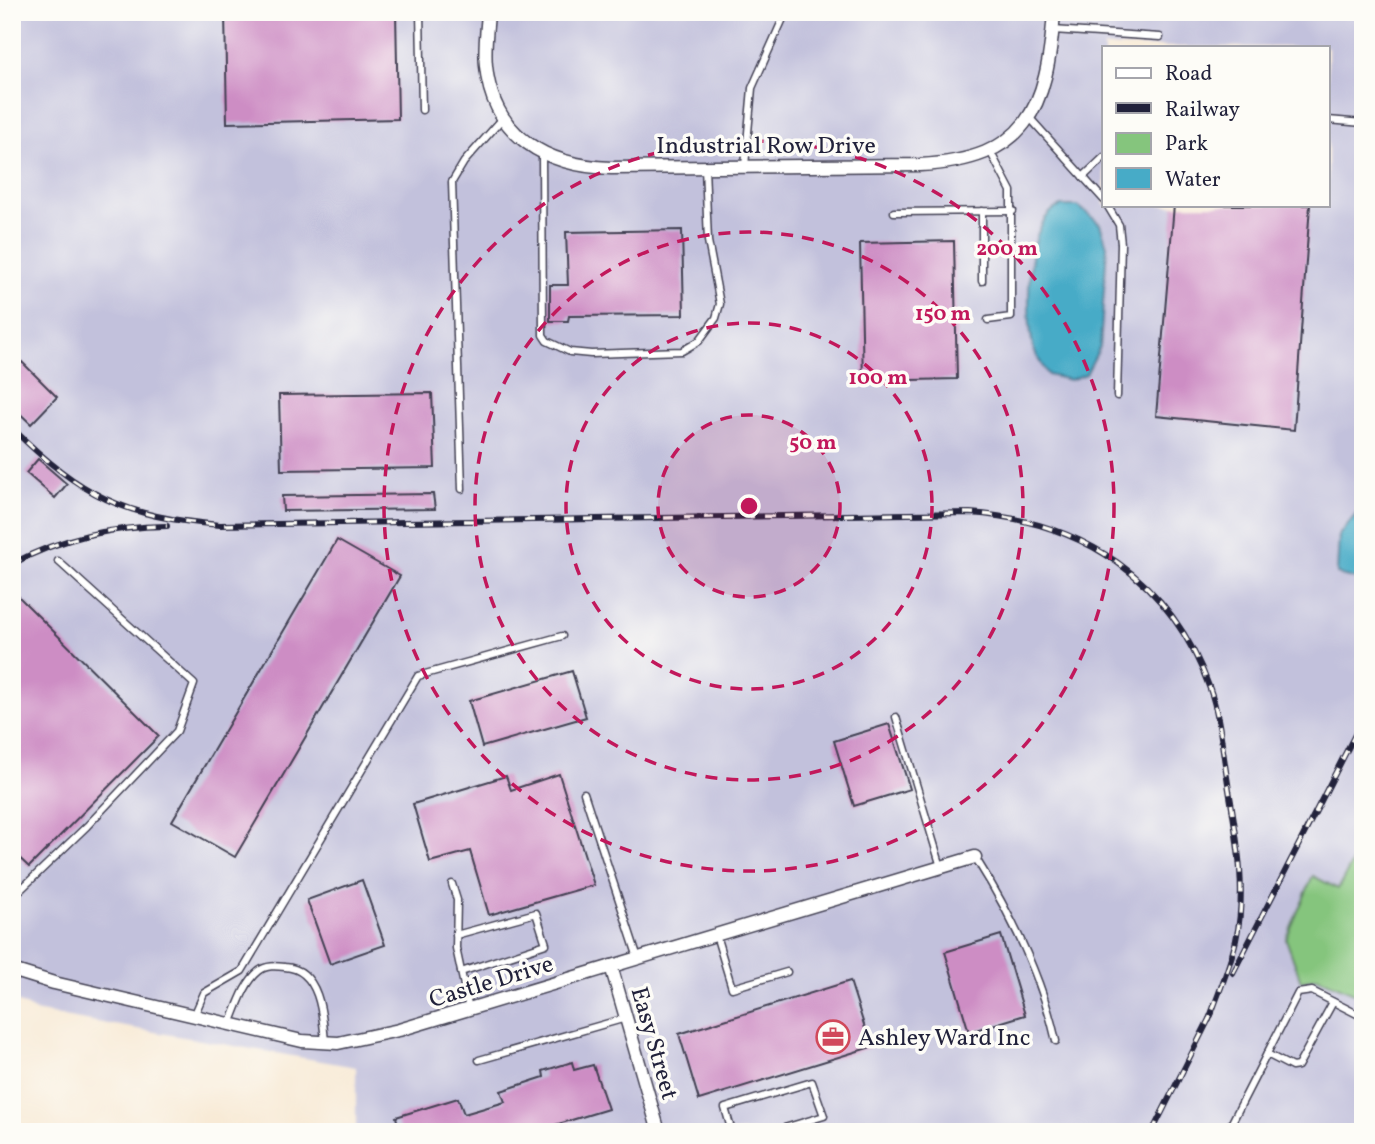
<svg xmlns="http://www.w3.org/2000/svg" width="1375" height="1144" viewBox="0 0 1375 1144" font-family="Vollkorn,serif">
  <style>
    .industrial { fill: #c2c1dc; fill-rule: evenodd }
    .green { fill: #85c57d; stroke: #54745c; stroke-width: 2 }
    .water { fill: #47abc7; stroke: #346681; stroke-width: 2 }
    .building { fill: #cd8dc4 }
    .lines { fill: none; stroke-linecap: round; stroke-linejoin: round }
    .service-casing { stroke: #424052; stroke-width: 9 }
    .minor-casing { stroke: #424052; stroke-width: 15 }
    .service { stroke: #fff; stroke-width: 6 }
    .minor { stroke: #fff; stroke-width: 12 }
    .rail-casing { stroke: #22223b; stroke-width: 6 }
    .rail { stroke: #fdfcf7; stroke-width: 3.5; stroke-dasharray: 10; stroke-linecap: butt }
    .ring { fill: none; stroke: #c2185b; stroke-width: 3.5; stroke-dasharray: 12 9 }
    .labels { text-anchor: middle; stroke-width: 7; stroke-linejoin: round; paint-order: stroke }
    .street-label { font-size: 24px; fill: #22223b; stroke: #fdfcf7 }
    .poi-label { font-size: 24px; fill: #22223b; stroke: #fdfcf7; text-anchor: start }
    .centre { fill: #c2185b; stroke: #fdfcf7; stroke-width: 3.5 }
    .ring-label { font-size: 21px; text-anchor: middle; font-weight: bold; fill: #c2185b; stroke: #fdfcf7; stroke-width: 7; stroke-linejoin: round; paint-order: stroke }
  </style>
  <rect width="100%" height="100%" fill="#fdfcf7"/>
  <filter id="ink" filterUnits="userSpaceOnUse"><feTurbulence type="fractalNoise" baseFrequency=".0143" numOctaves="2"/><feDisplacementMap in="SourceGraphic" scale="14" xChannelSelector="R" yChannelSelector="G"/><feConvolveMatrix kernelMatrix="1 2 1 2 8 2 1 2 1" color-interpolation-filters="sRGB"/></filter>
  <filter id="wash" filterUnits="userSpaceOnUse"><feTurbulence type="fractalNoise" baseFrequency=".00686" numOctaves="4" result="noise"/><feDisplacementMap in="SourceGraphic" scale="28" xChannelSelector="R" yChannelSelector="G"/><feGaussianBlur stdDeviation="1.57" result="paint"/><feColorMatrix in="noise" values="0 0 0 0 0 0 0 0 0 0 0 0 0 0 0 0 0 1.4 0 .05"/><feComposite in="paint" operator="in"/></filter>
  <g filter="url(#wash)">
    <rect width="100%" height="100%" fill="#f8ead6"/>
    <!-- industrial -->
    <path class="industrial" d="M12 12H1363V1132H356V1067L34 1011 12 999ZM1104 47H1328V205H1104Z"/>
    <!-- green -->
    <polygon class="green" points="1363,842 1363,997 1317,977 1301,981 1286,939 1313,876 1338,889"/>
    <!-- water -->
    <g class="water">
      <path d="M1061 206H1078L1100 224 1107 246 1100 347 1086 374 1070 380 1048 375C1043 366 1035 356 1033 346 1026 313 1024 218 1061 206Z"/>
      <polygon points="1363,506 1363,581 1337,574 1339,535"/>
    </g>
    <g id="blocks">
      <!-- building -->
      <g class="building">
        <polygon points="225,12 396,12 398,119 227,123"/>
        <polygon points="1174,205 1310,205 1294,430 1156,416"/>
        <polygon points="682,230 684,315 569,316 568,321 550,321 550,285 568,285 566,232"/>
        <polygon points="954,241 957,379 863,381 860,243"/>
        <polygon points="22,362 57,397 31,424 12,406 12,372"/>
        <polygon points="432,393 435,468 281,470 279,395"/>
        <polygon points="38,459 67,484 55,498 26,473"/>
        <polygon points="433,494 435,509 283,511 282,496"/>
        <polygon points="337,540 400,576 235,857 172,821"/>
        <polygon points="12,590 159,736 29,867 12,851"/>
        <polygon points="572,671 586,717 482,747 469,701"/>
        <polygon points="889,724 910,789 854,806 834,741"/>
        <polygon points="559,774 594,885 489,915 470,851 430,862 413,804 506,776 511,790"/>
        <polygon points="362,880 385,945 330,964 307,900"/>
        <polygon points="1001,935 1025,1015 969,1032 945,952"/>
        <polygon points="850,981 871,1047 699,1100 679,1034"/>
        <polygon points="572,1062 574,1070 593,1065 608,1109 532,1132 400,1132 396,1117 458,1098 464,1114 505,1102 501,1091 544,1077 543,1071"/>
      </g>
    </g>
  </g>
  <g filter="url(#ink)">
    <use href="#blocks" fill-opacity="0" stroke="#424052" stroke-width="2"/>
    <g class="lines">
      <defs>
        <g id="service">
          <polyline points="420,12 422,110"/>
          <polyline points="1038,12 1054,14"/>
          <polyline points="1053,30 1160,37"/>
          <polyline points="1029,117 1104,200"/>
          <polyline points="1328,120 1363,123"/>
          <polyline points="542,154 543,335 547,341 570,352 591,354 682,351 699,341 716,318 720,304 708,241 705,167"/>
          <polyline points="745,166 752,88 786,12"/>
          <polyline points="1083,177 1104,157"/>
          <polyline points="1107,205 1119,225 1121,244 1117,396"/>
          <polyline points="982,211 982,281"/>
          <polyline points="894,212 1013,211"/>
          <polyline points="988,320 1011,317 1011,191 990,151"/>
          <polyline points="462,489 452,182 464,162 503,118"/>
          <polyline points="896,717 941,867"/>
          <polyline points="584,793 638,958"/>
          <path d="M975 857C1011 914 1041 974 1056 1041"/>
          <polyline points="452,884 457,900 456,948 469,1009"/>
          <polyline points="12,898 87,826 177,731 194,684 58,561"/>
          <polyline points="456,935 536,913 546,944 461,972"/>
          <polyline points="716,935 732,988 787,972"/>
          <polyline points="194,1016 204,993 242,971 418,676 562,636"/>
          <path d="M230 1024C237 1008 244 983 259 971 266 965 276 966 285 967 320 969 323 1016 325 1043"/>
          <polyline points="1267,1054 1292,1067 1298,1066 1333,1002"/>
          <polyline points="479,1060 626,1018"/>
          <polyline points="732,1132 725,1108 812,1082 824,1116 771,1132"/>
          <polyline points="1227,1132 1298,993 1312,991 1363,1017"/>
        </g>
        <g id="minor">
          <path d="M488 12C487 30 484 48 486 66 493 137 547 166 611 168L920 165C1027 159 1047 110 1054 12"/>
          <polyline points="611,966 659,1132"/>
          <polyline points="12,970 54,983 302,1041 338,1043 399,1030 975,857"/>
        </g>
      </defs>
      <!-- service casing -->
      <use href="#service" class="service-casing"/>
      <!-- minor casing -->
      <use href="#minor" class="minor-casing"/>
      <!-- service -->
      <use href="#service" class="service"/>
      <!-- minor -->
      <use href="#minor" class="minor"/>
      <defs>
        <g id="rail">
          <path d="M12 428C81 496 124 517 220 525L970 513C1083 521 1171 579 1210 689 1220 717 1222 748 1227 777 1235 830 1248 886 1236 940 1230 967 1218 994 1209 1020"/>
          <path d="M12 564C63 537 110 527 167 526"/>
          <polyline points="1233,973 1363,719"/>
          <polyline points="1152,1132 1212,1013"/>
        </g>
      </defs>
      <!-- rail casing -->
      <use href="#rail" class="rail-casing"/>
      <!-- rail -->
      <use href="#rail" class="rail"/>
    </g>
  </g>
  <!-- distance rings -->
  <circle cx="749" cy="506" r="91" fill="#c2185b" fill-opacity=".12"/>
  <g class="ring">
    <circle cx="749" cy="506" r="91"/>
    <circle cx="749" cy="506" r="183"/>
    <circle cx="749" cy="506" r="274"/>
    <circle cx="749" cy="506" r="365"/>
  </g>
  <!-- icons -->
  <defs>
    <symbol id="office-ring" viewBox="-11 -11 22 22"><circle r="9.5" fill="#fdfcf7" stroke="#d1495b" stroke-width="1.5"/><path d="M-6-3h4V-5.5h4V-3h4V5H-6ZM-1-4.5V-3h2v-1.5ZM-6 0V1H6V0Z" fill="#d1495b"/></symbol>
  </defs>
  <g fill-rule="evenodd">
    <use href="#office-ring" x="814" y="1018" width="38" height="38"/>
  </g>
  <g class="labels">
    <!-- street labels -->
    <g class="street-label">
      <text x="766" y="153">Industrial Row Drive</text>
      <text transform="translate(491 981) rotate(-17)" y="8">Castle Drive</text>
      <text transform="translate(655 1043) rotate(74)" y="8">Easy Street</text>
    </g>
    <!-- poi labels -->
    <g class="poi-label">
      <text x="858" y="1045">Ashley Ward Inc</text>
    </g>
  </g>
  <circle cx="749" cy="506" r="10" class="centre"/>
  <g class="ring-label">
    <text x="1007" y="255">200 m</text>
    <text x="943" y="320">150 m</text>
    <text x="878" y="384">100 m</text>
    <text x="813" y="449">50 m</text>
  </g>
  <!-- margin -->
  <rect width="1375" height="1144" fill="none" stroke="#fdfcf7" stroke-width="42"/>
  <!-- legend -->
  <rect x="1102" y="46" width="228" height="161" fill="#fdfcf7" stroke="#a5a5ac" stroke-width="2"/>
  <rect x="1116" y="68" width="35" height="10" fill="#ffffff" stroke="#a5a5ac" stroke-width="2"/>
  <text x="1165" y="80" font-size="21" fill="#22223b">Road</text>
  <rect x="1116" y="103" width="35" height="10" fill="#22223b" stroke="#a5a5ac" stroke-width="2"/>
  <text x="1165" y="116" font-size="21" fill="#22223b">Railway</text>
  <rect x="1116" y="133" width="35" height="21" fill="#85c57d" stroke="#a5a5ac" stroke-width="2"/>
  <text x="1165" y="150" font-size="21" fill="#22223b">Park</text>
  <rect x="1116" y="168" width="35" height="21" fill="#47abc7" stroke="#a5a5ac" stroke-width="2"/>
  <text x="1165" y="186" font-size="21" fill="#22223b">Water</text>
</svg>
